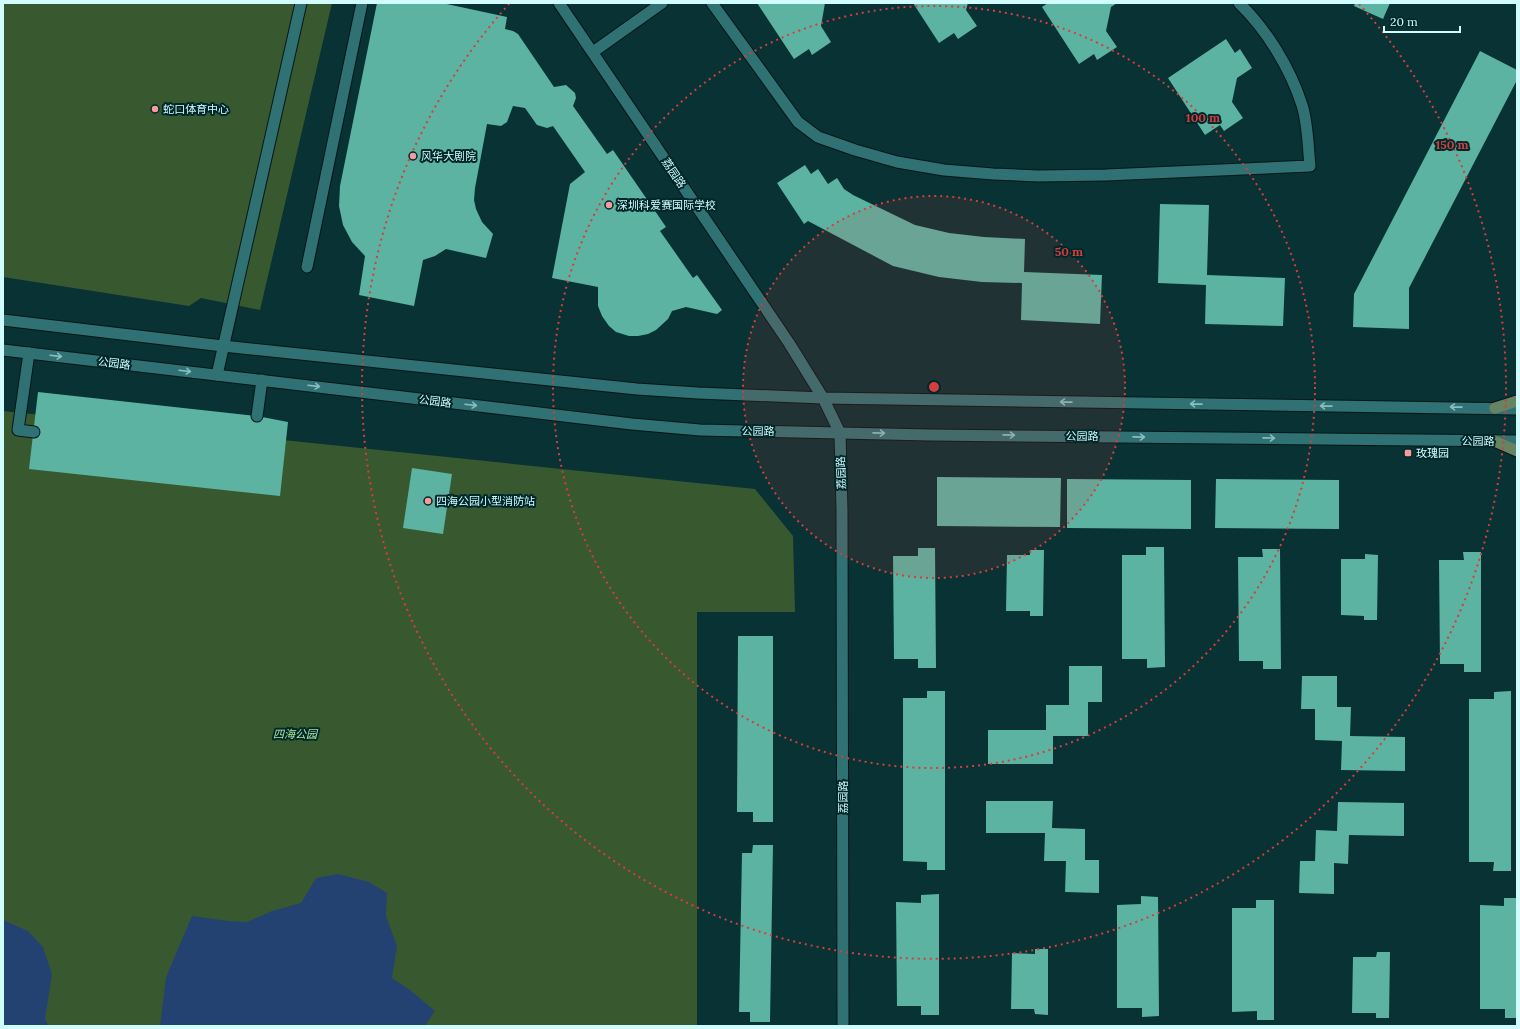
<svg xmlns="http://www.w3.org/2000/svg" width="1520" height="1029" viewBox="0 0 1520 1029" font-family="Lora,'Noto Sans SC',serif">
  <style>
    .green { fill: #38592f }
    .water { fill: #244271 }
    .building { fill: #5cb3a2 }
    .lines { fill: none; stroke-linecap: round; stroke-linejoin: round }
    .service-casing { stroke: #071718; stroke-width: 13 }
    .tertiary-casing { stroke: #071718; stroke-width: 13 }
    .secondary-casing { stroke: #071718; stroke-width: 13 }
    .service { stroke: #307174; stroke-width: 11 }
    .tertiary { stroke: #307174; stroke-width: 11 }
    .secondary { stroke: #688362; stroke-width: 11 }
    .oneway { stroke: #89bdc0 }
    .ring { fill: none; stroke: #d63d3d; stroke-width: 2; stroke-dasharray: 2 4 }
    .poi-dot { fill: #f59b9c; stroke: #00282a; stroke-width: 1.5 }
    .labels { text-anchor: middle; stroke-width: 4; stroke-linejoin: round; paint-order: stroke }
    .poi-label { font-size: 11px; fill: #d1fcfe; stroke: #00282a; text-anchor: start }
    .street-label { font-size: 11px; fill: #d1fcfe; stroke: #00282a }
    .park-label { font-size: 11px; font-style: italic; fill: #ace89c; stroke: #00282a }
    .centre { fill: #d63d3d; stroke: #00282a; stroke-width: 2 }
    .ring-label { font-size: 12px; text-anchor: middle; font-weight: bold; fill: #d63d3d; stroke: #00282a; stroke-width: 4; stroke-linejoin: round; paint-order: stroke }
  </style>
  <rect width="100%" height="100%" fill="#083234"/>
  <!-- green -->
  <g class="green">
    <polygon points="3,3 332,3 260,310 201,298 189,306 3,277"/>
    <polygon points="3,411 755,489 793,536 795,612 697,612 697,1026 3,1026"/>
  </g>
  <!-- water -->
  <g class="water">
    <polygon points="338,874 369,882 387,893 386,916 397,946 392,978 410,990 435,1011 425,1026 160,1026 166,977 192,916 228,921 247,922 272,911 301,903 316,878"/>
    <polygon points="3,920 28,931 43,947 52,974 45,1019 49,1026 3,1026"/>
  </g>
  <!-- building -->
  <g class="building">
    <polygon points="377,3 442,3 507,17 505,29 513,31 518,34 554,87 566,85 575,93 576,98 573,106 607,154 613,150 666,227 660,231 693,278 697,275 722,310 717,314 686,307 672,311 668,319 656,330 648,334 638,336 629,336 616,332 609,326 602,316 598,306 598,287 552,278 570,184 585,172 553,126 547,128 537,125 525,108 513,106 507,122 501,126 487,124 475,188 474,200 476,209 482,222 493,234 486,258 446,249 435,256 423,260 414,306 359,295 365,256 352,242 343,225 339,206 340,186"/>
    <polygon points="757,3 825,3 821,26 831,42 812,55 809,49 794,59"/>
    <polygon points="913,3 968,3 966,10 977,26 958,39 954,33 939,43"/>
    <polygon points="1048,3 1117,3 1111,7 1106,31 1117,47 1097,60 1094,54 1079,64 1042,7"/>
    <polygon points="1355,3 1390,3 1383,19 1354,6"/>
    <polygon points="1226,39 1235,53 1240,49 1252,68 1237,78 1232,102 1243,118 1224,131 1220,125 1205,135 1168,78"/>
    <polygon points="1480,51 1517,70 1517,80 1409,288 1409,329 1353,327 1354,294"/>
    <polygon points="805,165 811,174 818,169 828,184 837,178 844,189 853,195 915,225 949,233 984,237 1025,239 1024,272 1102,275 1100,324 1021,320 1022,283 982,282 939,277 893,266 808,221 804,224 777,183"/>
    <polygon points="1160,204 1209,205 1207,275 1285,278 1283,326 1205,324 1206,285 1158,283"/>
    <polygon points="38,392 257,416 288,422 280,496 29,469"/>
    <polygon points="412,468 452,474 443,534 403,528"/>
    <polygon points="937,477 1061,478 1060,527 937,526"/>
    <polygon points="1067,479 1191,480 1191,529 1067,528"/>
    <polygon points="1216,479 1339,480 1339,529 1215,528"/>
    <polygon points="1146,547 1164,547 1165,667 1147,668 1147,659 1122,659 1122,555 1146,555"/>
    <polygon points="918,548 935,548 936,668 918,668 918,659 894,659 893,556 918,556"/>
    <polygon points="1262,549 1280,549 1281,669 1263,669 1263,661 1239,661 1238,557 1263,557"/>
    <polygon points="1030,550 1044,550 1043,616 1030,616 1030,611 1006,611 1007,555 1030,555"/>
    <polygon points="1463,552 1481,552 1481,672 1464,672 1464,664 1440,664 1439,560 1464,560"/>
    <polygon points="1365,554 1378,555 1377,620 1364,620 1364,616 1341,615 1341,559 1365,559"/>
    <polygon points="738,636 773,636 773,822 753,822 753,812 737,812"/>
    <polygon points="1069,666 1102,666 1102,702 1088,702 1088,736 1053,736 1053,764 988,764 988,730 1046,730 1046,705 1069,705"/>
    <polygon points="1302,676 1337,676 1337,707 1351,707 1350,736 1405,737 1405,771 1341,770 1342,741 1315,740 1315,709 1301,709"/>
    <polygon points="927,691 945,691 945,870 927,870 927,862 903,861 903,698 927,698"/>
    <polygon points="1511,691 1511,871 1493,871 1494,862 1469,862 1469,699 1494,699 1494,692"/>
    <polygon points="986,801 1053,801 1052,828 1085,829 1085,860 1099,860 1099,893 1065,892 1066,861 1044,861 1045,833 986,833"/>
    <polygon points="1338,802 1404,803 1404,836 1349,835 1348,864 1334,863 1334,894 1299,893 1300,861 1315,861 1316,830 1337,831"/>
    <polygon points="753,845 773,845 770,1022 750,1022 750,1012 739,1012 742,853 752,853"/>
    <polygon points="939,894 939,1015 921,1015 921,1006 897,1006 896,902 921,903 921,895"/>
    <polygon points="1141,896 1158,897 1159,1016 1142,1017 1142,1008 1117,1008 1117,905 1141,904"/>
    <polygon points="1504,898 1517,898 1517,1018 1505,1018 1505,1009 1480,1009 1480,905 1504,906"/>
    <polygon points="1256,900 1274,900 1274,1020 1257,1020 1257,1011 1232,1012 1232,908 1256,908"/>
    <polygon points="1035,949 1048,949 1048,1015 1035,1014 1034,1009 1011,1009 1012,953 1035,954"/>
    <polygon points="1377,952 1390,952 1389,1018 1376,1018 1376,1013 1352,1013 1353,957 1376,957"/>
  </g>
  <g class="lines">
    <defs>
      <g id="service">
        <path d="M712 3 798 122 818 137 855 150 897 162 944 170 993 174 1038 176 1106 175 1310 166C1308 146 1308 124 1302 105 1290 68 1267 30 1239 3"/>
        <polyline points="593,52 662,3"/>
        <polyline points="307,267 362,3"/>
        <polyline points="29,353 18,430 34,432"/>
        <polyline points="217,375 301,3"/>
        <polyline points="257,416 262,380"/>
      </g>
      <g id="tertiary">
        <polyline points="559,3 789,343 823,398 840,433 842,511 843,1026"/>
        <polyline points="3,320 223,346 637,389 698,393 823,398 1517,409"/>
        <polyline points="3,350 632,424 700,430 930,435 1517,441"/>
      </g>
      <g id="secondary">
        <polyline points="1495,408 1517,401"/>
        <polyline points="1494,441 1517,451"/>
      </g>
    </defs>
    <!-- service casing -->
    <use href="#service" class="service-casing"/>
    <!-- tertiary casing -->
    <use href="#tertiary" class="tertiary-casing"/>
    <!-- secondary casing -->
    <use href="#secondary" class="secondary-casing"/>
    <!-- service -->
    <use href="#service" class="service"/>
    <!-- tertiary -->
    <use href="#tertiary" class="tertiary"/>
    <!-- secondary -->
    <use href="#secondary" class="secondary"/>
  </g>
  <!-- one-way arrows -->
  <defs><path id="oneway-shaft" d="M-6 0H5M1.5-3L5.5 0L1.5 3" fill="none" stroke-width="1.6" stroke-linecap="round" stroke-linejoin="round"/></defs>
  <g class="oneway">
    <use href="#oneway-shaft" transform="translate(56 356) rotate(7)"/>
    <use href="#oneway-shaft" transform="translate(185 371) rotate(7)"/>
    <use href="#oneway-shaft" transform="translate(314 386) rotate(7)"/>
    <use href="#oneway-shaft" transform="translate(1066 402) rotate(-179)"/>
    <use href="#oneway-shaft" transform="translate(1196 404) rotate(-179)"/>
    <use href="#oneway-shaft" transform="translate(471 405) rotate(7)"/>
    <use href="#oneway-shaft" transform="translate(1326 406) rotate(-179)"/>
    <use href="#oneway-shaft" transform="translate(1456 407) rotate(-179)"/>
    <use href="#oneway-shaft" transform="translate(879 433) rotate(1)"/>
    <use href="#oneway-shaft" transform="translate(1009 435) rotate(1)"/>
    <use href="#oneway-shaft" transform="translate(1139 437) rotate(1)"/>
    <use href="#oneway-shaft" transform="translate(1269 438) rotate(1)"/>
  </g>
  <!-- distance rings -->
  <circle cx="934" cy="387" r="191" fill="#d63d3d" fill-opacity=".12"/>
  <g class="ring">
    <circle cx="934" cy="387" r="191"/>
    <circle cx="934" cy="387" r="381"/>
    <path d="M1359 4A572 572 0 1 1 509 4"/>
  </g>
  <!-- markers -->
  <g class="poi-dot">
    <circle cx="155" cy="109" r="4"/>
    <circle cx="413" cy="156" r="4"/>
    <circle cx="609" cy="205" r="4"/>
    <rect x="1404" y="449" width="8" height="8" rx="2"/>
    <circle cx="428" cy="501" r="4"/>
  </g>
  <g class="labels">
    <!-- poi labels -->
    <g class="poi-label">
      <text x="163" y="113">蛇口体育中心</text>
      <text x="421" y="160">风华大剧院</text>
      <text x="617" y="209">深圳科爱赛国际学校</text>
      <text x="1416" y="457">玫瑰园</text>
      <text x="436" y="505">四海公园小型消防站</text>
    </g>
    <!-- street labels -->
    <g class="street-label">
      <text transform="translate(674 173) rotate(56)" y="4">荔园路</text>
      <text transform="translate(114 363) rotate(7)" y="4">公园路</text>
      <text transform="translate(435 401) rotate(7)" y="4">公园路</text>
      <text transform="translate(758 431) rotate(1)" y="4">公园路</text>
      <text transform="translate(1082 436) rotate(1)" y="4">公园路</text>
      <text transform="translate(1478 441) rotate(1)" y="4">公园路</text>
      <text transform="translate(841 473) rotate(-92)" y="4">荔园路</text>
      <text transform="translate(843 797) rotate(-90)" y="4">荔园路</text>
    </g>
    <!-- park labels -->
    <g class="park-label">
      <text x="295" y="738">四海公园</text>
    </g>
  </g>
  <circle cx="934" cy="387" r="6" class="centre"/>
  <g class="ring-label">
    <text x="1203" y="122">100 m</text>
    <text x="1452" y="149">150 m</text>
    <text x="1069" y="256">50 m</text>
  </g>
  <!-- border -->
  <rect width="1520" height="1029" fill="none" stroke="#d1fcfe" stroke-width="8"/>
  <!-- scale -->
  <path d="M1384 26v6h76v-6" fill="none" stroke="#d1fcfe" stroke-width="2"/>
  <text x="1390" y="26" font-size="12" fill="#d1fcfe" stroke="#00282a" stroke-width="3" paint-order="stroke">20 m</text>
</svg>
